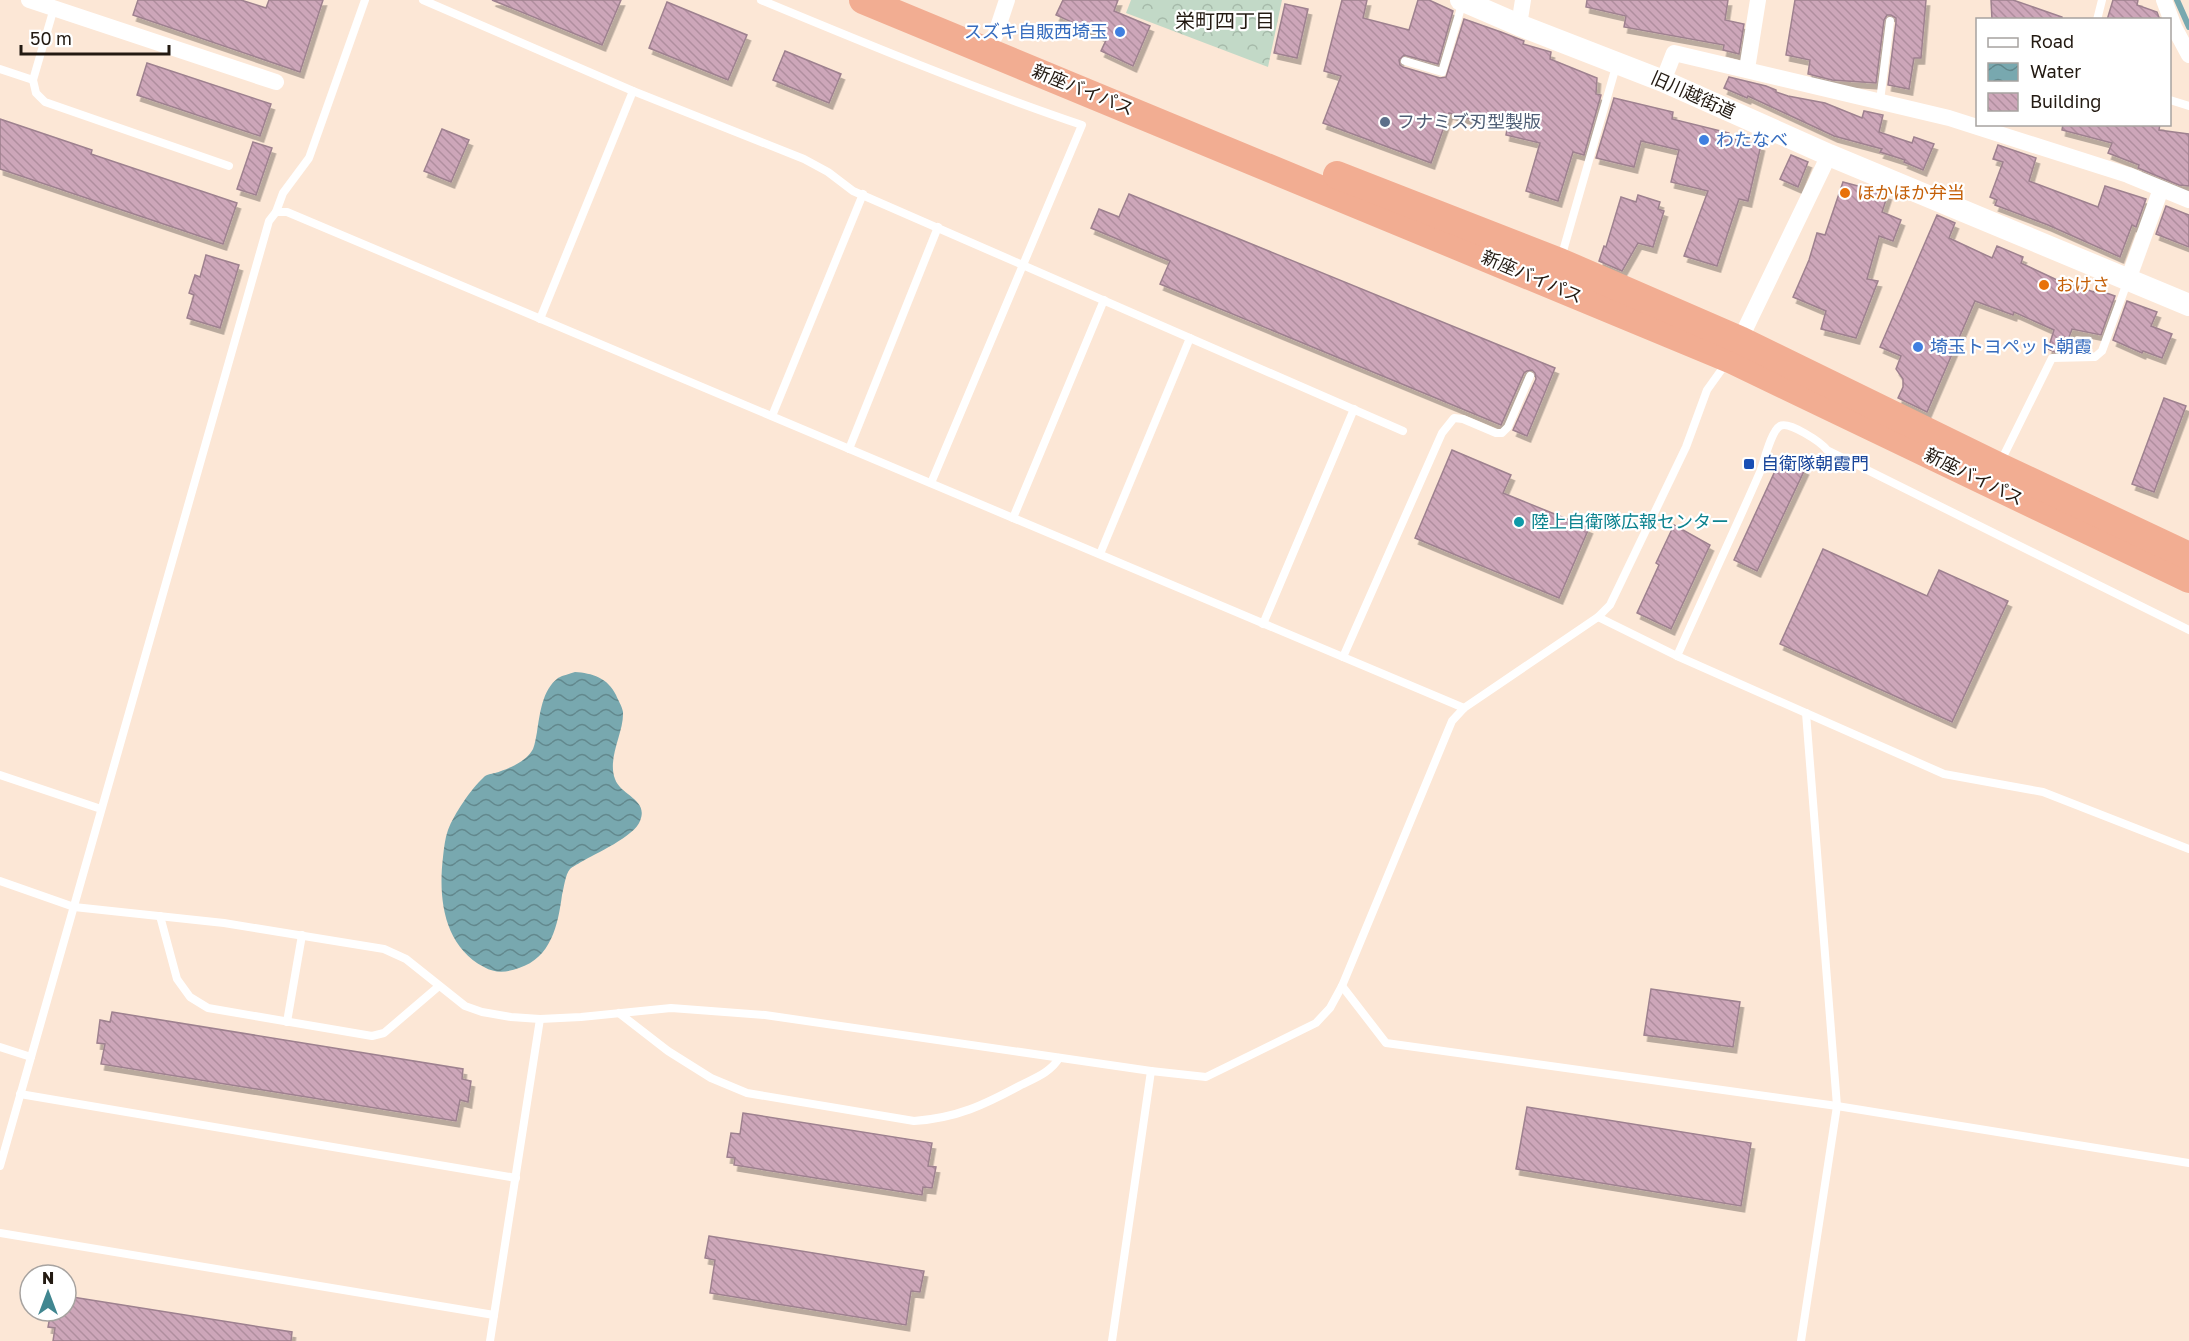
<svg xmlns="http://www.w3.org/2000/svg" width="2189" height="1341" viewBox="0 0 2189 1341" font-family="'Golos Text','Noto Sans JP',sans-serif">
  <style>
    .forest { fill: url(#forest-crowns) }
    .water { fill: url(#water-waves) }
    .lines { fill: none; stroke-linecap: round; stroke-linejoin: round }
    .stream { stroke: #78a8af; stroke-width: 6 }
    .building { fill: url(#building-back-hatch); stroke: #9e818f; stroke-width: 1.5; filter: url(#shadow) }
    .lane { stroke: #fff; stroke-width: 8 }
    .street { stroke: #fff; stroke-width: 16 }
    .secondary { stroke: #fff; stroke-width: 22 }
    .highway { stroke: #f2ad92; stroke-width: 28 }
    .shop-dot { fill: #3f7fe0; stroke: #fff; stroke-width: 2 }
    .service-dot { fill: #5c6f8a; stroke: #fff; stroke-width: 2 }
    .food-dot { fill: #e8710a; stroke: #fff; stroke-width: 2 }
    .transit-dot { fill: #1a4fb4; stroke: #fff; stroke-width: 2 }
    .culture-dot { fill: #0f9aa8; stroke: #fff; stroke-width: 2 }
    .labels { text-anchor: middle; stroke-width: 4.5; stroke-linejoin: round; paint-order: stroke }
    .shop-label { font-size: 18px; fill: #366cbe; stroke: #fff; text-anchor: start }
    .street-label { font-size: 18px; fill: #231a12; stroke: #fff }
    .service-label { font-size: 18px; fill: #4e5e75; stroke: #fff; text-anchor: start }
    .food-label { font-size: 18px; fill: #c56008; stroke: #fff; text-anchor: start }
    .transit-label { font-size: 18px; fill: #164399; stroke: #fff; text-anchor: start }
    .culture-label { font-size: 18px; fill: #0d838f; stroke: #fff; text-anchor: start }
    .neighbourhood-label { font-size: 20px; fill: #231a12; stroke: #fff }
  </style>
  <defs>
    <pattern id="forest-crowns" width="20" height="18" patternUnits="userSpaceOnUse" patternTransform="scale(1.5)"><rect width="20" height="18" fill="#c2d9c7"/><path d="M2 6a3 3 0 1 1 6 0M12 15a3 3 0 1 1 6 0" fill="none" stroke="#a6baaa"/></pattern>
    <pattern id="water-waves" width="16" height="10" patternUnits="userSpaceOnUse" patternTransform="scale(1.5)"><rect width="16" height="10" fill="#78a8af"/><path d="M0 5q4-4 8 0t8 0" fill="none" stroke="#62888d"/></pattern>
    <pattern id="building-back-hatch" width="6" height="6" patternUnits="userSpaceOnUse" patternTransform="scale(1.5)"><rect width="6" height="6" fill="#cda6b9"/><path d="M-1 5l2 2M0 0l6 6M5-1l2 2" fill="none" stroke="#b08e9e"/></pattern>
    <filter id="shadow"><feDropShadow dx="3.5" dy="6" stdDeviation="0" flood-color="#0004"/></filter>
  </defs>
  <rect width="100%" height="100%" fill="#fce7d6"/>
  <!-- forest -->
  <polygon class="forest" points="1131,0 1282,0 1268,67 1126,13"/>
  <!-- water -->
  <path class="water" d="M575 672C592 673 608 678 616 695 618 700 622 706 623 712 624 733 607 757 615 779 621 796 649 799 640 821 635 836 595 854 581 862 578 864 572 867 570 869 565 875 564 888 562 895 558 925 551 958 519 968 508 972 496 974 484 967 444 946 438 899 443 857 444 848 445 838 448 830 454 814 471 789 483 778 486 774 491 774 495 773 508 769 526 762 533 749 535 744 536 737 537 732 540 714 542 690 558 678 563 675 570 674 575 672Z"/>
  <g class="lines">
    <!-- stream -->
    <polyline class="stream" points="2177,0 2189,27"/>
  </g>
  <!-- building -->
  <g class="building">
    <polygon points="138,0 241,0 266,8 269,0 323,0 300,72 133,15"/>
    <polygon points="492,0 621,0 602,45"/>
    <polygon points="1063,0 1118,0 1114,11 1150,26 1133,66 1101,51 1107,38 1056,15"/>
    <polygon points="1342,0 1367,0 1363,18 1409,30 1418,0 1429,0 1453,11 1438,64 1404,55 1399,60 1400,65 1403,67 1440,78 1446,77 1464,19 1501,32 1524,41 1523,44 1551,52 1550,59 1597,78 1596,94 1601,95 1584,155 1573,152 1558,201 1526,191 1540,143 1506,135 1508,124 1479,118 1478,121 1449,113 1431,163 1323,123 1341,76 1324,71"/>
    <polygon points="1587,0 1728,0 1725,20 1744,24 1739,54 1723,50 1724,45 1624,27 1626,16 1586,7"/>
    <polygon points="1795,0 1926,0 1921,58 1914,58 1909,89 1888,85 1896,22 1896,18 1891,15 1887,15 1884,20 1876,83 1832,80 1808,74 1810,60 1786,55"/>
    <polygon points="1991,0 2013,0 2062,17 2062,20 1992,20"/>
    <polygon points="2113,0 2138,0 2137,5 2157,12 2160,20 2107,20"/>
    <polygon points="667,2 747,35 728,80 649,48"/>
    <polygon points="1285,4 1308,9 1297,58 1274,53"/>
    <polygon points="785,51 841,74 829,103 773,80"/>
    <polygon points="147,63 271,104 260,136 137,95"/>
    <polygon points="1729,77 1766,86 1776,90 1776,92 1788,96 1825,103 1862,118 1864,111 1883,115 1879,132 1912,143 1914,137 1934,144 1923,170 1904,162 1905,160 1880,152 1882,149 1834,136 1748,96 1747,98 1724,88"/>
    <polygon points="1614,98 1673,112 1672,119 1729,133 1728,138 1761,145 1748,201 1739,199 1717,266 1684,256 1708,191 1671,182 1679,150 1641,141 1634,167 1596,158"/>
    <polygon points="0,119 92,150 91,154 237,203 223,244 0,169"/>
    <polygon points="2063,124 2160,124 2159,130 2189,134 2189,186 2179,185 2138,168 2139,165 2108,153 2112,143 2062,130"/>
    <polygon points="442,129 469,140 451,182 424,171"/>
    <polygon points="253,142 272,148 256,195 237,189"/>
    <polygon points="1998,145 2036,158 2029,181 2098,207 2105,186 2146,199 2136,227 2132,225 2120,257 2048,225 1995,205 1997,200 1990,197 2003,162 1993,159"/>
    <polygon points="1791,155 1808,162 1798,187 1780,179"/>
    <polygon points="1843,182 1888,194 1882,212 1901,220 1893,241 1879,236 1867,279 1878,281 1856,338 1821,329 1826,311 1793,297 1809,260 1817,233 1825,235"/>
    <polygon points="1129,194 1555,368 1527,436 1513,430 1536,379 1535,373 1532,370 1527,371 1524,373 1501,425 1160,284 1170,261 1091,228 1099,209 1119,217"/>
    <polygon points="1638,195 1660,202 1658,209 1664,211 1653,247 1638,243 1622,271 1599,261 1604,246 1606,247 1621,197 1636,202"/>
    <polygon points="2166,206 2189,215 2189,247 2156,234"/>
    <polygon points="1937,215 1955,223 1949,238 1992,258 1997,246 2023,257 2021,263 2055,279 2094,292 2095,289 2115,296 2101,335 2072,329 2064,351 2055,352 2048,349 2054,330 2014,312 2013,315 1975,301 1927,412 1898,398 1903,387 1903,379 1896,369 1901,356 1880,347"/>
    <polygon points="206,255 239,265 220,328 187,318 194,295 189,293 195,275 200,277"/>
    <polygon points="2127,301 2157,312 2151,326 2172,334 2162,358 2143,351 2142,353 2113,340"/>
    <polygon points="2164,398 2186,406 2154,492 2132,484"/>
    <polygon points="1452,450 1511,475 1503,493 1589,528 1559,598 1415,538"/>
    <polygon points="1781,458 1805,469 1757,571 1734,560"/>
    <polygon points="1674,525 1710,545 1671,629 1637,613 1659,565 1656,563"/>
    <polygon points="1823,549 1927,596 1939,570 2008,601 1952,722 1780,644"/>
    <polygon points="1651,989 1740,1002 1733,1047 1644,1035"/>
    <polygon points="112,1012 463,1069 462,1079 471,1081 468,1102 460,1100 456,1121 101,1064 105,1044 97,1043 100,1020 110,1022"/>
    <polygon points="1527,1107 1751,1143 1741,1206 1516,1169"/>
    <polygon points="743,1113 932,1143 928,1166 936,1167 932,1188 923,1187 922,1195 734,1165 735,1158 727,1157 731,1133 740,1134"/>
    <polygon points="709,1236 924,1271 920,1292 911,1291 906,1325 710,1293 715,1260 705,1258"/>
    <polygon points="66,1296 292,1332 291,1341 53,1341 55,1328 48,1327 51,1311 66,1311"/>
  </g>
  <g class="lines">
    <!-- lane -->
    <g class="lane">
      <polyline points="423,0 633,91 804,159 828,172 853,191 1403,431"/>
      <path d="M761 0C867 44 973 88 1082 125L931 483"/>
      <polyline points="54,8 33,80 36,93 45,102 229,166"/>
      <polyline points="2097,20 2102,0"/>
      <polyline points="1405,61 1442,72 1463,1"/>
      <polyline points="0,69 33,80"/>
      <polyline points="2170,100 2189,106"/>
      <polyline points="1880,101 1890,21"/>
      <polyline points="276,212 283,193 309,158 365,0"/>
      <polyline points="1561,258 1617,63"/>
      <polyline points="540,319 633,91"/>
      <polyline points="772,416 863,194"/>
      <polyline points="849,449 938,227"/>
      <polyline points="2000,463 2052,358 2095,357 2102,351 2128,280"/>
      <polyline points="1013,518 1104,300"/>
      <polyline points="1100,554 1190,338"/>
      <polyline points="1598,617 1610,605 1686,447 1707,390 1727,362"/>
      <polyline points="1263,624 1354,409"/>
      <path d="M1677 656C1704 595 1733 534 1760 472 1764 462 1771 431 1780 426 1789 421 1821 442 1827 450L2189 630"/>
      <polyline points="1343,657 1442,433 1454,418 1463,419 1496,433 1502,433 1508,427 1530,376"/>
      <polyline points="0,775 101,809"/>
      <polyline points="0,881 74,907 224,923 384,949 406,959 465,1006 482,1012 511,1017 540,1019 581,1017 671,1008 765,1015 1151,1071"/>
      <polyline points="160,916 177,979 190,997 208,1008 372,1036 384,1033 439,986"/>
      <polyline points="1342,986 1386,1043 1837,1106 2189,1163"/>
      <path d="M619 1013 668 1051 711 1078 747 1093 914 1121C957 1118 984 1105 1021 1085 1035 1078 1051 1072 1059 1058"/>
      <polyline points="287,1022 302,935"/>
      <polyline points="0,1047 31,1057"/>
      <polyline points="20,1094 516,1178"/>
      <polyline points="0,1166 269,221 276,212 287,212 1464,708"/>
      <polyline points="0,1233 494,1315"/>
      <polyline points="490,1341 540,1019"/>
      <polyline points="1112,1341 1151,1071 1206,1077 1316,1023 1330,1008 1342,986 1452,721 1464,708 1598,617 1677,656 1944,774 2043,792 2189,849"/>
      <polyline points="1801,1341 1837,1106 1806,713"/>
    </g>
    <!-- street -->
    <g class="street">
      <polyline points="29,0 276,82"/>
      <polyline points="2164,0 2174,27 2189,55"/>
      <polyline points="1519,25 1523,0"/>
      <polyline points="995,36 1007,0"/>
      <polyline points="1747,69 1758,0"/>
      <polyline points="1663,81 1674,53 1949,118 2128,175 2189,200"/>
      <polyline points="2128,280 2161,189"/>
      <polyline points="1737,346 1829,155"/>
    </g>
    <!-- secondary -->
    <polyline class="secondary" points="1461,0 1519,25 1663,81 1829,155 2189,305"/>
    <!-- highway -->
    <g class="highway">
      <polyline points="863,0 1730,359 2189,579"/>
      <polyline points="1337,175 1560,262 1740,340 1998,466 2189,556"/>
    </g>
  </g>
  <!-- markers -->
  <g class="shop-dot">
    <circle cx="1120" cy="32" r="6"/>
    <circle cx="1704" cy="140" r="6"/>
    <circle cx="1918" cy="347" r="6"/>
  </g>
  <circle class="service-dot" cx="1385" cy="122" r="6"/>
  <g class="food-dot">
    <circle cx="1845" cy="193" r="6"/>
    <circle cx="2044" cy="285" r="6"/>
  </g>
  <rect class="transit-dot" x="1743" y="458" width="12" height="12" rx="3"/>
  <circle class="culture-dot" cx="1519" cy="522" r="6"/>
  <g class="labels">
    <!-- shop labels -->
    <g class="shop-label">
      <text x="1108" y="38" text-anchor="end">スズキ自販西埼玉</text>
      <text x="1716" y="146">わたなべ</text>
      <text x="1930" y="353">埼玉トヨペット朝霞</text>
    </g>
    <!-- street labels -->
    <g class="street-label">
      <text transform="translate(1083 90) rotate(22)" y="6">新座バイパス</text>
      <text transform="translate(1693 95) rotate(24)" y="6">旧川越街道</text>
      <text transform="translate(1532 277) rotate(23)" y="6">新座バイパス</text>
      <text transform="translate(1974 477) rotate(26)" y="6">新座バイパス</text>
    </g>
    <!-- service labels -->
    <g class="service-label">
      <text x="1397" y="128">フナミズ刃型製版</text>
    </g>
    <!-- food labels -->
    <g class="food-label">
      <text x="1857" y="199">ほかほか弁当</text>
      <text x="2056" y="291">おけさ</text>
    </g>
    <!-- transit labels -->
    <g class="transit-label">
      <text x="1761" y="470">自衛隊朝霞門</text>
    </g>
    <!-- culture labels -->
    <g class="culture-label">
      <text x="1531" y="528">陸上自衛隊広報センター</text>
    </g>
    <!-- neighbourhood labels -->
    <g class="neighbourhood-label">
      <text x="1225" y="28">栄町四丁目</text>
    </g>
  </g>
  <!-- legend -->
  <rect x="1976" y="18" width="195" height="108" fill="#ffffff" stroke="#a7a3a0" stroke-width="1.5"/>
  <rect x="1988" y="38" width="30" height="9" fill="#ffffff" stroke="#a7a3a0" stroke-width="1.5"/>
  <text x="2030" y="48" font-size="18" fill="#231a12">Road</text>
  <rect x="1988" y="63" width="30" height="18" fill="url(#water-waves)" stroke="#a7a3a0" stroke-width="1.5"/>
  <text x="2030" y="78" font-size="18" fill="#231a12">Water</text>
  <rect x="1988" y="93" width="30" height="18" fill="url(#building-back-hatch)" stroke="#a7a3a0" stroke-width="1.5"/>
  <text x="2030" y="108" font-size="18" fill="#231a12">Building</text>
  <!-- north arrow -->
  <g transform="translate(48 1293)"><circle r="28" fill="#ffffff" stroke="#a7a3a0" stroke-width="1.5"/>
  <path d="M0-4.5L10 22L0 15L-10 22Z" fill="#408690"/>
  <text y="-9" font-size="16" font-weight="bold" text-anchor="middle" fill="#231a12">N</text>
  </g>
  <!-- scale -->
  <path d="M21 45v9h148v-9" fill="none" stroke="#231a12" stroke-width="3"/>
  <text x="30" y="45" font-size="18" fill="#231a12" stroke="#ffffff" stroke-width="4.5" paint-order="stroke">50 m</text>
</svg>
